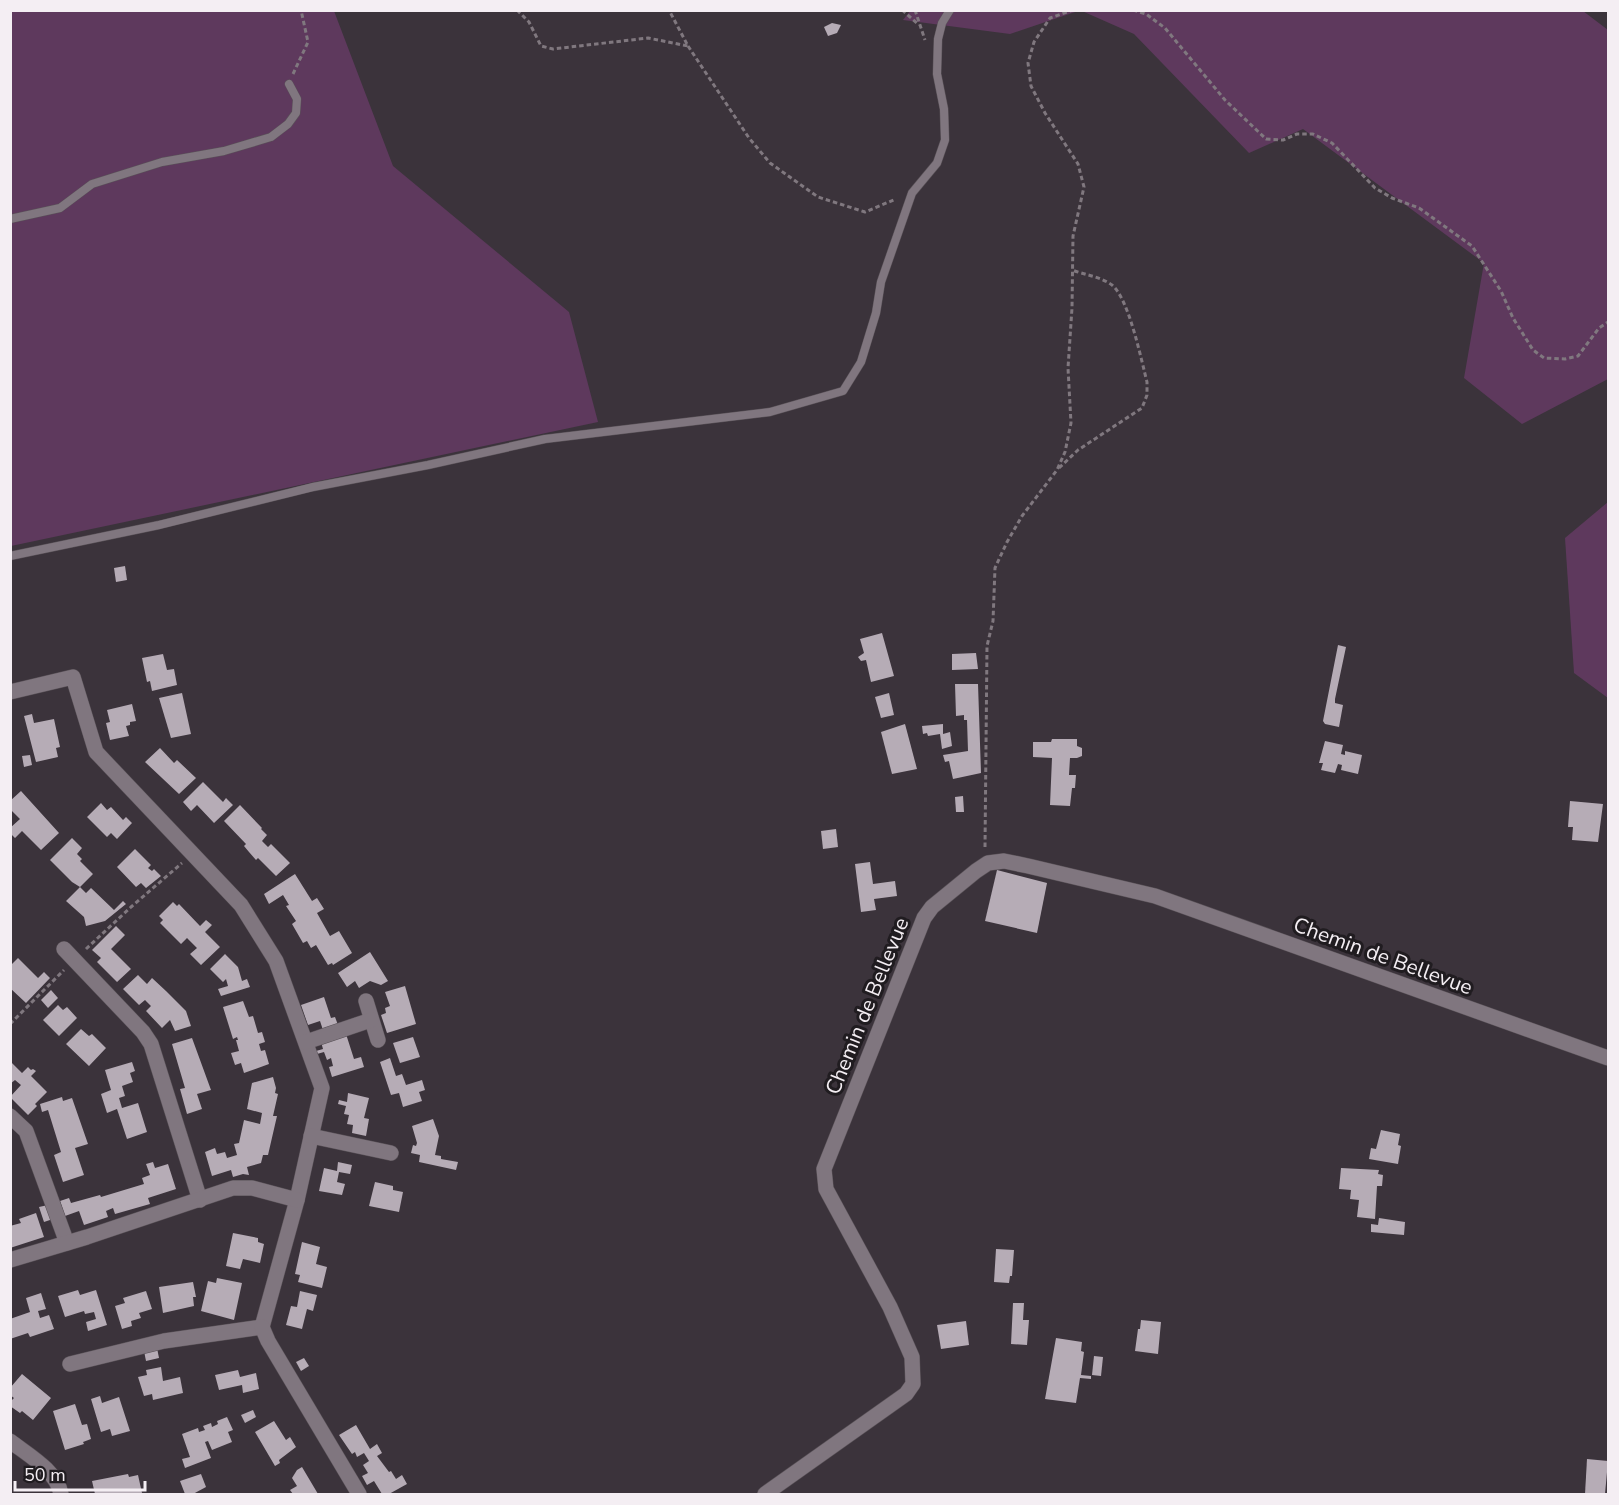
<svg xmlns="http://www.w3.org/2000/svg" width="1619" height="1505" viewBox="0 0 1619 1505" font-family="'Nunito Sans',sans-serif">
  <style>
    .green { fill: #5e395d }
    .building { fill: #b6acb6 }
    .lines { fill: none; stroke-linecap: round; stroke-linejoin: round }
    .lane-casing { stroke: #595258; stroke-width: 9 }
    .street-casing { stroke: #595258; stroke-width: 16 }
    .path { stroke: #80787f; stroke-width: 3; stroke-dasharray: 4.5 3; stroke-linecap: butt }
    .lane { stroke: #80767f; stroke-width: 8 }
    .street { stroke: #80767f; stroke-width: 15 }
    .labels { text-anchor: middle; stroke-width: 6; stroke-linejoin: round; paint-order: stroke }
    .street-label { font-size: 21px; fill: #f4eef3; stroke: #201c20 }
  </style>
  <rect width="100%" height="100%" fill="#3b333b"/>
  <!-- green -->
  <g class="green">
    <polygon points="10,11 334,11 393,166 569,312 598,422 11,546"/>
    <polygon points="910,11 1078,11 1010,34 903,20"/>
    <polygon points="1082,11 1583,11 1608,30 1608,379 1522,424 1464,378 1484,263 1303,129 1249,153 1134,34"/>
    <polygon points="1608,502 1608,698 1574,673 1565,538"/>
  </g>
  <!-- building -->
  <g class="building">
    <polygon points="832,23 841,25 837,33 828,36 824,27"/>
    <polygon points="125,566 127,580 116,582 114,568"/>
    <polygon points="882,633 894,676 871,682 866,660 861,661 858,657 864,653 860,639"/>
    <polygon points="1338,645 1346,647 1335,699 1335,703 1343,705 1339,727 1325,724 1323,721"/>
    <polygon points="976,653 978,669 952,670 952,654"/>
    <polygon points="163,654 167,670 174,669 177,685 152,691 150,681 147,682 142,658"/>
    <polygon points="955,684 978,684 981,773 953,779 949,761 945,762 943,755 968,751 967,720 964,720 964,715 956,716"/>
    <polygon points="182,693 191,734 171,738 159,698"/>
    <polygon points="889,693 894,715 881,718 875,697"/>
    <polygon points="132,704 136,721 130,722 130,725 126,726 129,736 110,740 106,723 110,722 107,710"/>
    <polygon points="32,714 34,723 54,719 60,747 56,748 58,757 36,762 24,716"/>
    <polygon points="905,724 917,769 892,774 881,732"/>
    <polygon points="943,724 943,734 950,732 952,746 942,749 940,734 928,736 927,733 923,734 922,726"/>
    <polygon points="1052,739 1077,739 1077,746 1082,748 1082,756 1077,758 1070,758 1069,775 1076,775 1075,788 1072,788 1070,806 1050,805 1052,758 1033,757 1033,742 1051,742"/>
    <polygon points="1325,741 1343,745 1341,754 1345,755 1345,751 1362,755 1358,774 1341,770 1342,765 1338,764 1335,773 1321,770 1323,763 1319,763"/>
    <polygon points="160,748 174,763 177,760 196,778 179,794 145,762"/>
    <polygon points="30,755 32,765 24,767 22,756"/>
    <polygon points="203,782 223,802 226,798 233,805 214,823 197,805 191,811 183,802"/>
    <polygon points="21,791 59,833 41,850 22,831 15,838 10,833 10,828 20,819 10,809 10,801"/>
    <polygon points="963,796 964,812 956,812 955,797"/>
    <polygon points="1570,801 1603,804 1598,842 1572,840 1573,827 1568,827"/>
    <polygon points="101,803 107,810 111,807 123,820 126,817 132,823 117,839 111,833 107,837 87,817"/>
    <polygon points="240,805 262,828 261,829 267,835 262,841 268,847 271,844 290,863 276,876 258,858 256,860 249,852 244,846 246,844 224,821"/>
    <polygon points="836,829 838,847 823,849 821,831"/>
    <polygon points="72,838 82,848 77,854 82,859 80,861 93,874 80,887 72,882 50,860"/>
    <polygon points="135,849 151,865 148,868 152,871 154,869 161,876 146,888 141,883 136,887 117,867"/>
    <polygon points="870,862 873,884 895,881 897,896 874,899 876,910 861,912 855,864"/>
    <polygon points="997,870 1047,883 1037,933 985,921"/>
    <polygon points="295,874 312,901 317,898 324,909 317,913 330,936 339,931 352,953 333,965 332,963 328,965 316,945 311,948 307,941 303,943 292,924 296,921 286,906 289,905 283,895 269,904 264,894"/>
    <polygon points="80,887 86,893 91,888 114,910 123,901 126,904 105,921 86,926 84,917 66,901"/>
    <polygon points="173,902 177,906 179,904 200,926 206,920 212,925 205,932 220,947 201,965 190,954 197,948 187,938 181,944 160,923 163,920 159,916"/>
    <polygon points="116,926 125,935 111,949 131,969 117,982 97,962 101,958 92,950"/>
    <polygon points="370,952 388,981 381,985 370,981 359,988 355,981 347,987 338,973"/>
    <polygon points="225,954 238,967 242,981 247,979 250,987 221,996 218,989 228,986 226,979 223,982 210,969"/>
    <polygon points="18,958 38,978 44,972 50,978 26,1003 10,988 10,966"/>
    <polygon points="138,975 147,984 152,978 166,991 186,1011 191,1026 175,1031 170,1020 162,1028 146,1011 151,1006 145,1000 139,1005 123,989"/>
    <polygon points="405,986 416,1024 387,1033 381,1015 386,1013 385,1008 390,1006 385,992"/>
    <polygon points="51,990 58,998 48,1008 41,1000"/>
    <polygon points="324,997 331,1018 335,1017 338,1025 323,1030 320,1021 308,1025 301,1005"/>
    <polygon points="243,1001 249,1017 253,1016 258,1033 262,1032 265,1042 259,1044 261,1051 265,1050 269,1064 244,1073 241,1063 235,1065 231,1053 239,1051 236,1040 238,1040 237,1037 233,1039 223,1007"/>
    <polygon points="58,1005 63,1010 67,1007 77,1018 59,1036 43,1020"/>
    <polygon points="81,1029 89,1036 92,1034 106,1048 89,1066 66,1044"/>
    <polygon points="346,1034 354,1059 361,1057 364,1067 332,1077 329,1067 333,1066 331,1058 327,1060 324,1052 317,1054 316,1051 323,1049 321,1042"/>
    <polygon points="413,1037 420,1057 400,1063 393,1043"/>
    <polygon points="192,1038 211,1090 197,1094 202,1109 187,1114 180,1089 185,1088 172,1044"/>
    <polygon points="390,1058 396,1076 402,1074 406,1085 422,1080 425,1090 419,1092 422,1101 403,1107 399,1093 391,1095 380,1062"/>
    <polygon points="10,1061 22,1073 28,1067 31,1070 33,1069 36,1071 31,1076 47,1092 35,1104 37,1106 28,1115 10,1097 21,1085 15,1080 10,1084"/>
    <polygon points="132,1062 135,1071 130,1073 133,1082 122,1086 125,1096 119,1098 122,1108 138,1103 147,1132 127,1139 117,1109 107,1113 101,1094 111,1090 105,1070"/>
    <polygon points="273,1077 276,1088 275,1093 278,1094 273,1116 277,1116 268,1155 263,1155 261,1163 247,1167 249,1175 243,1174 233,1177 231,1170 212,1176 205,1152 215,1148 217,1154 225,1152 227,1158 237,1155 234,1144 239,1143 244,1120 260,1124 262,1113 247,1109 252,1083"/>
    <polygon points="348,1093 369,1098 364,1118 369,1119 366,1136 352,1133 353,1125 347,1124 349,1115 344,1114 346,1106 338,1104 339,1100 347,1102"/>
    <polygon points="62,1097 63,1101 72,1098 88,1144 75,1148 84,1175 63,1182 54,1155 61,1152 48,1110 42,1112 40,1104"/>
    <polygon points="433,1119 439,1136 435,1155 441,1156 441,1159 458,1162 456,1170 419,1162 420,1155 411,1153 413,1145 416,1146 417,1143 412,1126"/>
    <polygon points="1381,1130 1400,1134 1398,1145 1401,1146 1398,1164 1369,1159 1371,1148 1376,1149"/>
    <polygon points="153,1162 155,1168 168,1164 176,1189 148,1198 150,1204 115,1214 113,1208 106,1211 108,1217 84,1225 79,1211 65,1216 60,1201 69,1198 71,1203 100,1195 101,1197 144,1184 142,1178 150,1175 146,1164"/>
    <polygon points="338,1162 352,1165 350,1174 339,1172 337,1182 345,1184 342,1195 319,1191 324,1168 337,1171"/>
    <polygon points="1341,1168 1379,1170 1378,1174 1383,1175 1382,1186 1377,1186 1375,1219 1357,1217 1359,1200 1350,1199 1351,1190 1339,1189"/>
    <polygon points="375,1182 393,1186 393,1190 403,1192 399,1212 369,1206"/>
    <polygon points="48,1205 53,1219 44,1222 39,1207"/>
    <polygon points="36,1213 44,1237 10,1248 10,1226 21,1223 19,1219"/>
    <polygon points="1379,1218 1405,1222 1404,1235 1371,1232 1371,1224 1378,1225"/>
    <polygon points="233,1233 258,1238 258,1242 264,1244 260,1263 243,1259 240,1269 226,1266"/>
    <polygon points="302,1242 320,1247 316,1264 327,1267 322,1288 298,1282 300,1275 295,1274"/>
    <polygon points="996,1249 1014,1250 1012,1276 1010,1276 1009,1283 994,1282"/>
    <polygon points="217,1278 242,1283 234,1320 201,1311 208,1281 216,1283"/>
    <polygon points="193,1282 196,1297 193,1297 194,1306 163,1313 159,1287"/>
    <polygon points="78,1290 80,1295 96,1290 107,1325 88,1331 86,1322 96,1319 94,1312 85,1314 84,1311 65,1317 58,1296"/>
    <polygon points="146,1291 152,1309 139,1313 141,1318 131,1321 132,1326 122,1329 115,1306 125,1303 123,1298"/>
    <polygon points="300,1291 317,1295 313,1311 307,1309 302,1329 286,1325 291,1306 297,1307"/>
    <polygon points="41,1293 46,1309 38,1311 40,1318 49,1315 54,1329 30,1337 28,1333 10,1339 10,1319 30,1312 26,1298"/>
    <polygon points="1013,1303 1024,1303 1023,1320 1029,1320 1027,1345 1011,1344"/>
    <polygon points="1141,1320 1161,1322 1158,1354 1135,1351 1138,1329 1140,1329"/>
    <polygon points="966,1321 969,1345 941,1349 937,1325"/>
    <polygon points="1056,1338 1082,1342 1081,1351 1084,1352 1081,1375 1091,1376 1091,1379 1080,1378 1076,1403 1045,1399"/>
    <polygon points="157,1348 159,1358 146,1361 144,1351"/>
    <polygon points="1094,1356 1103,1357 1101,1376 1092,1375"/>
    <polygon points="304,1358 309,1366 301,1371 296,1362"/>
    <polygon points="161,1367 163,1381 180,1377 183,1393 153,1400 152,1394 144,1396 138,1377 147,1375 146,1370"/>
    <polygon points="238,1370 240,1377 256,1373 259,1389 243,1393 242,1385 219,1390 215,1375"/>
    <polygon points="22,1374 51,1398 33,1420 22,1411 20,1413 10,1406 10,1402 14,1398 10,1395 10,1388"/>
    <polygon points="100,1396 102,1403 119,1397 130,1431 112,1436 110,1429 101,1432 91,1399"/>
    <polygon points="75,1404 82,1425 87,1424 91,1439 83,1442 84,1444 65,1450 53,1411"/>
    <polygon points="253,1410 256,1417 245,1423 241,1415"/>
    <polygon points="227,1417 233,1430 228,1432 232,1442 212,1450 208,1441 205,1442 211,1458 185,1468 182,1459 190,1457 182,1434 198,1428 199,1432 205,1430 203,1426 211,1423 212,1427 218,1424 217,1421"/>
    <polygon points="274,1421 286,1440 290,1437 296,1447 279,1460 280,1463 275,1466 255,1432"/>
    <polygon points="356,1425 370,1449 377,1444 382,1453 377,1456 389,1472 391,1471 396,1479 402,1475 407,1484 389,1494 382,1494 374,1481 367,1485 362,1476 368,1473 363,1465 369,1461 364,1453 357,1457 355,1452 352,1454 339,1435"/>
    <polygon points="1587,1459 1608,1461 1605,1494 1585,1494"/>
    <polygon points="302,1467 318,1494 293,1494 290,1490 297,1486 292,1478 297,1470"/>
    <polygon points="128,1474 129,1477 138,1475 142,1493 133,1494 95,1494 92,1481"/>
    <polygon points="201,1474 206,1487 193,1494 185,1494 180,1481"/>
  </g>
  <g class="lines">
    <defs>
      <g id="lane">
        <polyline points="10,219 60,208 92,184 162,162 224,151 271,137 288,124 296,113 297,99 289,84"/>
        <polyline points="10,556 159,525 313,487 428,465 545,439 770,412 843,391 861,362 876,313 881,282 912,193 937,163 945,140 944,109 937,74 938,39 942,23 950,10"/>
      </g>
      <g id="street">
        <polyline points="10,692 73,677 96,752 241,905 276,961 322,1088 297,1200 262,1327 164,1341 70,1364"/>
        <polyline points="64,949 143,1032 151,1044 200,1200"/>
        <polyline points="366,1001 378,1040"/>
        <polyline points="306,1042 371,1020"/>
        <polyline points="10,1116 26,1131 67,1243"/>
        <polyline points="311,1136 391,1153"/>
        <polyline points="10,1260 87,1237 233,1188 252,1188 297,1200"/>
        <polyline points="262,1327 268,1341 359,1494"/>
        <path d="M10 1441C28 1455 57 1471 61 1494"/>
        <polyline points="765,1494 906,1394 913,1384 912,1357 890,1307 826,1189 824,1169 924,918 932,907 976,871 988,863 1004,861 1028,866 1155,896 1608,1058"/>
      </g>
    </defs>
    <!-- lane casing -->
    <use href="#lane" class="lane-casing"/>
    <!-- street casing -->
    <use href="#street" class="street-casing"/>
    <!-- path -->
    <g class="path">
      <polyline points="517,10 529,22 541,46 553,49 648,38 688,46 669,10"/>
      <polyline points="902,10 919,25"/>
      <polyline points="915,10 925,40"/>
      <polyline points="1133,10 1146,14 1165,28 1225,100 1266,139 1283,140 1297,134 1313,134 1332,143 1375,188 1392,198 1419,208 1472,246 1501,291 1513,318 1533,350 1544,358 1565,359 1578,356 1599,328 1608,322"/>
      <polyline points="688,46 749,138 770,163 818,197 865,212 896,199"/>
      <polyline points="293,74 308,42 301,10"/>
      <path d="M1059 468 1078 450 1142 408 1147 395V382C1141 359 1129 299 1112 285 1101 277 1086 275 1072 270"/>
      <polyline points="985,847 987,646 993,621 995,568 1007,542 1022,516 1057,470 1065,452 1071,423 1068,368 1072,308 1073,236 1084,187 1078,164 1045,113 1031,86 1028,63 1034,42 1050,18 1073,10"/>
      <polyline points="86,949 131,907 182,863"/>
      <polyline points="10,1024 64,970"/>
    </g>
    <!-- lane -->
    <use href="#lane" class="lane"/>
    <!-- street -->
    <use href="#street" class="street"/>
  </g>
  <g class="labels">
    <!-- street labels -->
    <g class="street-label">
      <text transform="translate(1383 956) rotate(20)" y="7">Chemin de Bellevue</text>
      <text transform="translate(867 1006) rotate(-68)" y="7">Chemin de Bellevue</text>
    </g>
  </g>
  <!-- border -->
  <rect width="1619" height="1505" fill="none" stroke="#f4eef3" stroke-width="24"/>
  <!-- scale -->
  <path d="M15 1481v9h130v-9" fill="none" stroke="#f4eef3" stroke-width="3"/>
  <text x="24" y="1481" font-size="18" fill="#f4eef3" stroke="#201c20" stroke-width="4.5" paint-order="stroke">50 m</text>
</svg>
